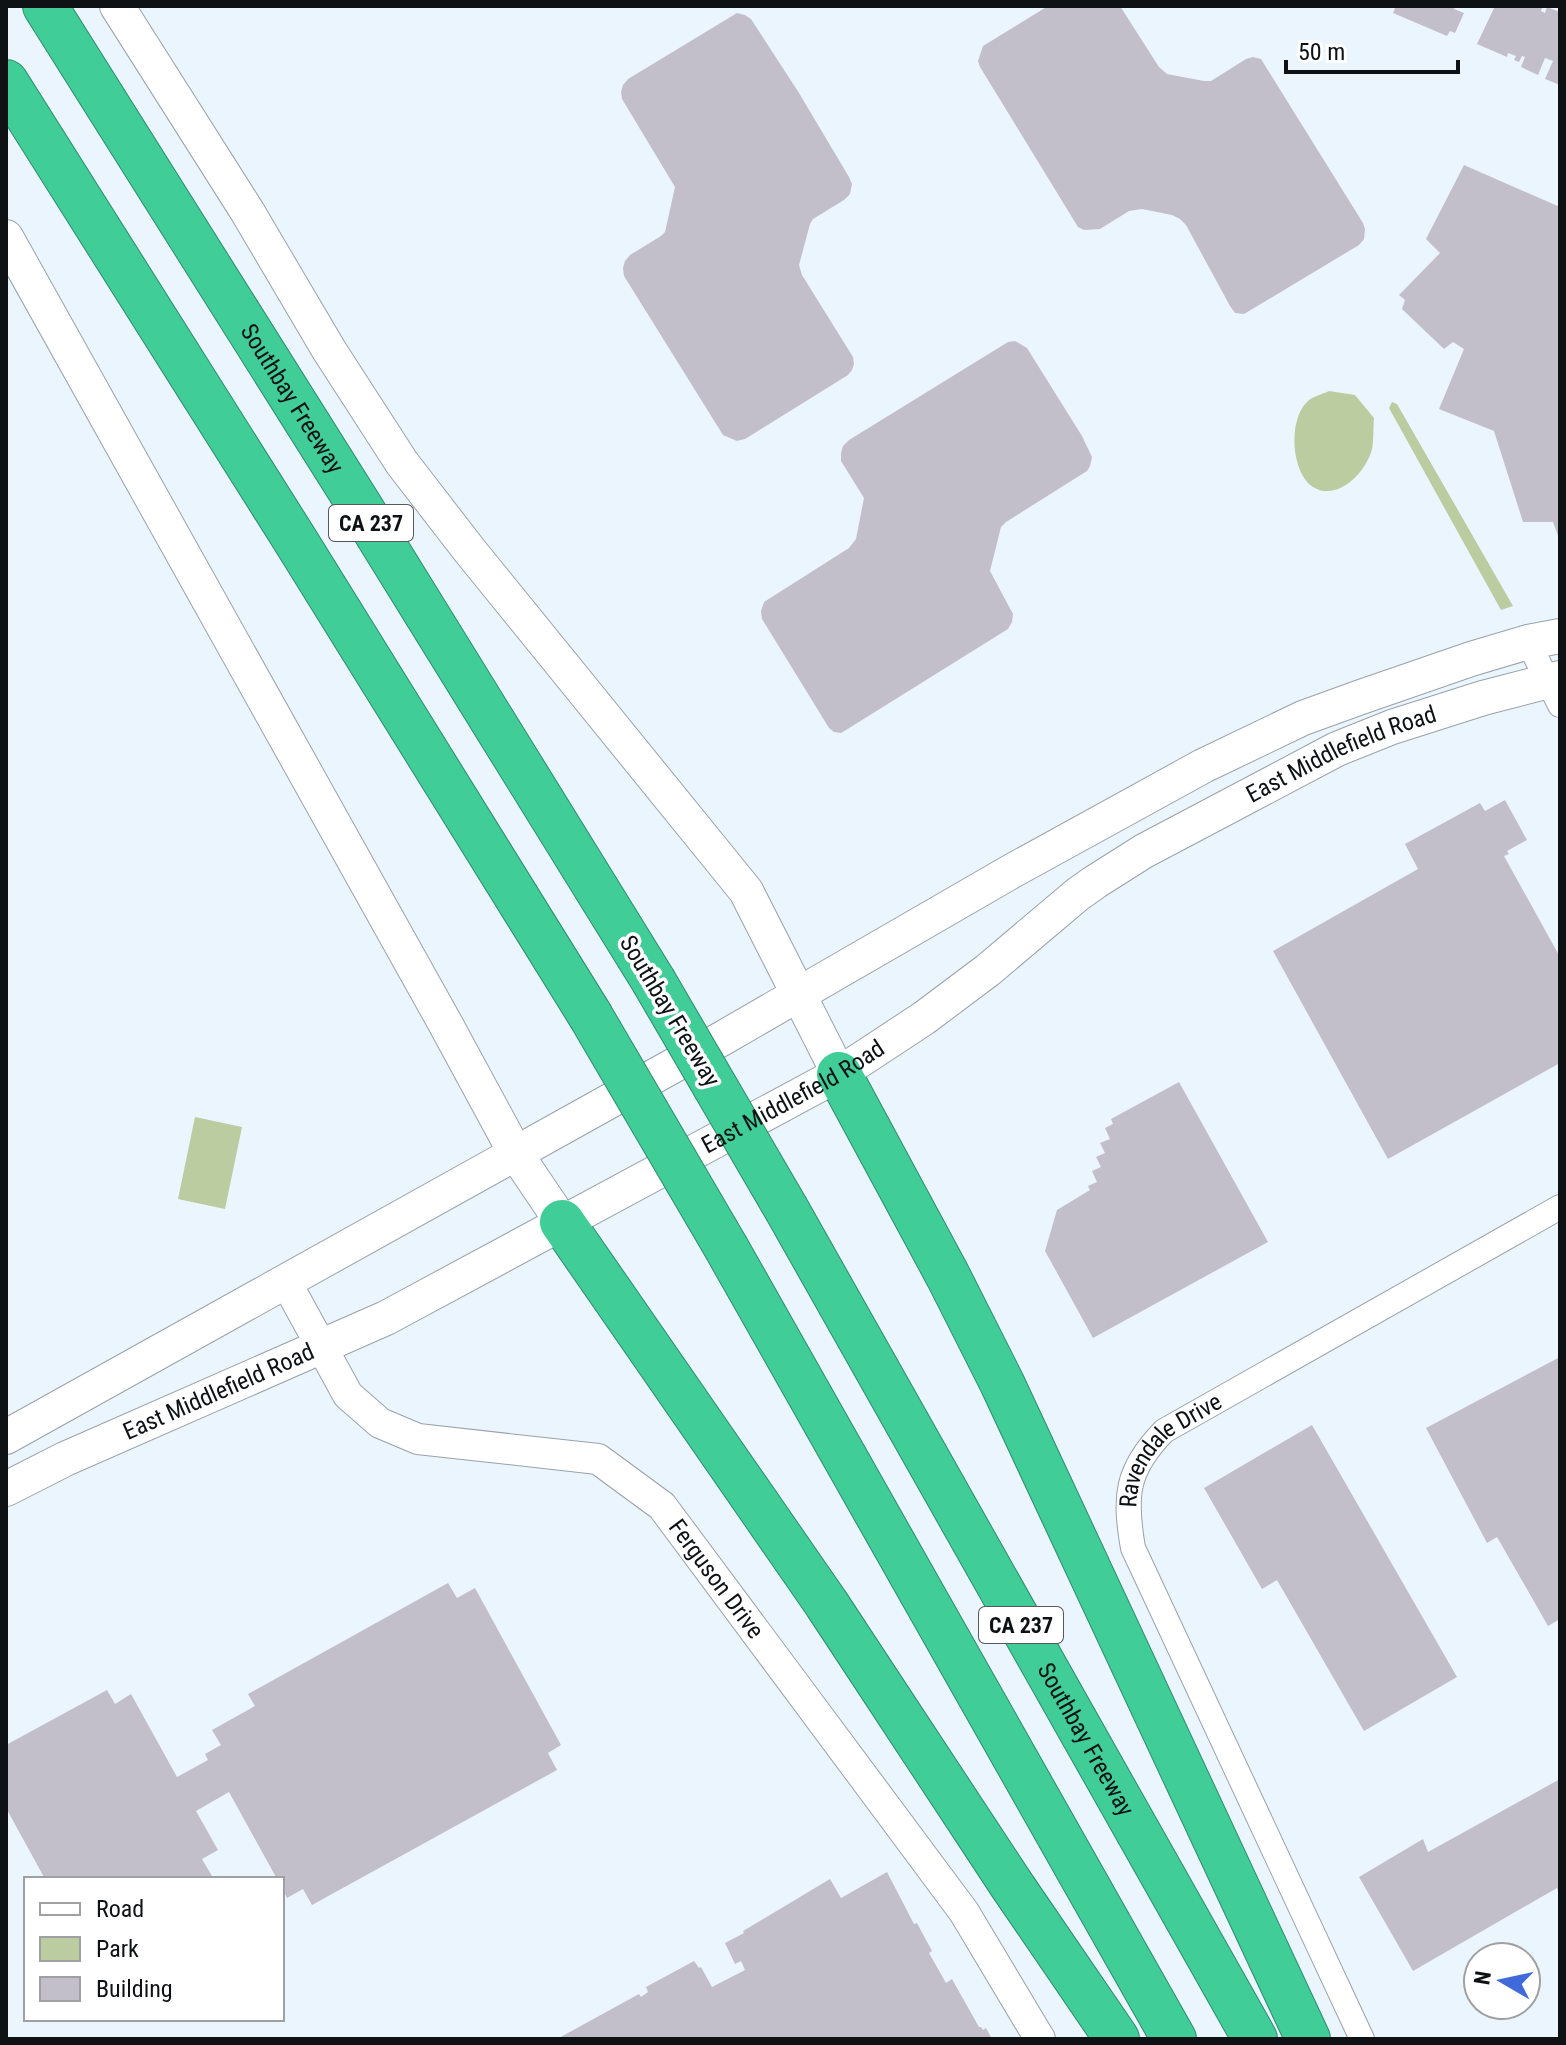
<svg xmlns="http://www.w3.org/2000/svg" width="1566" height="2045" viewBox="0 0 1566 2045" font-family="'Roboto Condensed',sans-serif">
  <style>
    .green { fill: #bbcca0 }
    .building { fill: #c3bfca }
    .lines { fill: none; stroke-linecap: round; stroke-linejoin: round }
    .minor-casing { stroke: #99a2ab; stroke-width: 26 }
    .tertiary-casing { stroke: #99a2ab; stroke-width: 32 }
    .secondary-casing { stroke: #99a2ab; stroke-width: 36 }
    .motorway-casing { stroke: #2e8c6a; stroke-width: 46 }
    .minor { stroke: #fff; stroke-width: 24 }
    .tertiary { stroke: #fff; stroke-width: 30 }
    .secondary { stroke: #fff; stroke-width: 34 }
    .motorway { stroke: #40cd98; stroke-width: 44 }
    .motorway-bridge-casing { stroke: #2e8c6a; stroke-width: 46; stroke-linecap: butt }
    .motorway-bridge { stroke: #40cd98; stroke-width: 44 }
    .labels { text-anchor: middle; stroke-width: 7; stroke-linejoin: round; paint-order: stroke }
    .shield { fill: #fff; stroke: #56595b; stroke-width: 2 }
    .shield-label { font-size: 22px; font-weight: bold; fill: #0e1215 }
    .street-label { font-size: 24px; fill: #0e1215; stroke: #fff }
  </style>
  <rect width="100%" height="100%" fill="#ebf5fe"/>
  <!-- green -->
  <g class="green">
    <path d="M1329 391 1355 395 1374 418C1373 428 1374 440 1372 449 1366 473 1337 502 1313 487 1291 473 1288 420 1307 402 1311 397 1323 394 1329 391Z"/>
    <polygon points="1392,402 1397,404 1513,606 1501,610 1389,408"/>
    <polygon points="195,1117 242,1127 225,1209 178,1199"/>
  </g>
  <!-- building -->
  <g class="building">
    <polygon points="1048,6 1120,6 1159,67 1167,74 1204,81 1211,81 1246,59 1253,57 1261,59 1363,223 1365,229 1364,239 1359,245 1244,314 1235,313 1230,306 1186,225 1180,219 1172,215 1142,209 1129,211 1100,229 1084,230 1078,227 980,67 978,61 983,46"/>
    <polygon points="1396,6 1455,6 1454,9 1464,13 1455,33 1450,31 1447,36 1393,13"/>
    <polygon points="1495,6 1543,6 1541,11 1545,13 1547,7 1560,12 1560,23 1558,28 1560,29 1560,85 1545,79 1553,61 1545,58 1538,75 1521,67 1525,57 1522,56 1519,62 1514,60 1516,56 1508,53 1507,57 1477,44"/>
    <polygon points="737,13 745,15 751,19 799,93 849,177 852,184 850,194 844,200 813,219 810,224 799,265 802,275 853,357 854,364 852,370 848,375 745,439 737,441 723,435 624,276 623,268 625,261 630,255 661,236 665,232 675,187 622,99 621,92 623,85 628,79"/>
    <polygon points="1464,165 1560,207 1560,541 1553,522 1523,522 1494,431 1439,409 1464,349 1453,342 1444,349 1402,309 1405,300 1399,295 1440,253 1426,239"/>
    <polygon points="1015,341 1027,348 1082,436 1092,457 1090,466 1087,471 1006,522 1001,527 990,571 1013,614 1012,622 1008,629 846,730 841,733 834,732 829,728 762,619 761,611 764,602 849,548 856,539 864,498 841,461 841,453 843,446 849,440 1008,342"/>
    <polygon points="1505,800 1527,840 1507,851 1509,854 1504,856 1560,957 1560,1063 1388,1159 1273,951 1418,869 1405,844 1480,803 1485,811"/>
    <polygon points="1179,1082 1268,1242 1093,1338 1045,1251 1057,1210 1090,1190 1088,1186 1097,1182 1092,1171 1101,1167 1096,1157 1105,1153 1100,1143 1110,1139 1105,1128 1113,1124 1111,1119"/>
    <polygon points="1560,1357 1560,1619 1548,1626 1497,1537 1487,1543 1426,1428"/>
    <polygon points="1312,1425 1457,1677 1364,1731 1277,1580 1262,1589 1204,1488"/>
    <polygon points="448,1583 457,1598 475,1588 561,1745 548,1753 557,1770 312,1905 303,1889 287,1898 282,1888 282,1879 277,1879 229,1792 196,1811 218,1850 202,1859 212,1876 206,1879 45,1879 6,1808 6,1745 107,1690 115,1704 131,1694 177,1777 208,1760 205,1754 221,1745 212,1730 255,1706 248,1694"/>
    <polygon points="1560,1779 1560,1894 1557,1888 1413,1971 1359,1877 1423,1839 1428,1852"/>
    <polygon points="887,1872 914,1924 917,1923 932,1951 929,1953 946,1983 952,1979 979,2027 981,2027 983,2030 986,2028 992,2039 557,2039 639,1994 641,1997 648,1992 646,1987 694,1961 699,1968 701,1967 712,1987 745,1970 741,1961 735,1964 725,1943 744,1933 743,1931 830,1879 841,1898"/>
  </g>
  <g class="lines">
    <defs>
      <g id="minor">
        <polyline points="1528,642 1560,705"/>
        <path id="s1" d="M1362 2039 1133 1548C1124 1496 1126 1470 1164 1431L1560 1207"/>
      </g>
      <g id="tertiary">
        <path id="s2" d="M286 1282 348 1395 380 1423 418 1439 598 1459 662 1506 964 1912 1040 2039"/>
      </g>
      <g id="secondary">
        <polyline points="117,6 247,211 329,350 402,463 470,551 746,891 839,1074"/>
        <polyline points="6,237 445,1023 516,1154 562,1222"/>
        <polyline points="6,1437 723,1038 1012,871 1203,766 1303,718 1361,697 1471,659 1528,642 1560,636"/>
        <path id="s3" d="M6 1489 65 1459 386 1318 839 1074 924 1018 988 970 1078 894 1095 882 1144 851 1233 804 1337 749 1392 727 1483 698 1560 678"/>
      </g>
      <g id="motorway">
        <path id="s4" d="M45 6 361 508 653 980"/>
        <polyline points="6,82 297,543 590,1015"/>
        <polyline points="839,1074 948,1276 1002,1383 1308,2039"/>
        <path id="s5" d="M787 1210 1255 2039"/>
        <polyline points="562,1222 826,1603 1011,1884 1117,2039"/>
        <polyline points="727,1249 1174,2039"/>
      </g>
    </defs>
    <!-- minor casing -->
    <use href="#minor" class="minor-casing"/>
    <!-- tertiary casing -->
    <use href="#tertiary" class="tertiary-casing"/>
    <!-- secondary casing -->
    <use href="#secondary" class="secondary-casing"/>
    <!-- motorway casing -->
    <use href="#motorway" class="motorway-casing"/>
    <!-- minor -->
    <use href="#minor" class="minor"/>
    <!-- tertiary -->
    <use href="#tertiary" class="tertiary"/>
    <!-- secondary -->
    <use href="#secondary" class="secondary"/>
    <!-- motorway -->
    <use href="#motorway" class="motorway"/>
    <defs>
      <g id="motorway-bridge">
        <polyline points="653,980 787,1210"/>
        <polyline points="590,1015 727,1249"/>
      </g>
    </defs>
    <!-- motorway-bridge casing -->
    <use href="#motorway-bridge" class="motorway-bridge-casing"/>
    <!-- motorway-bridge -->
    <use href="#motorway-bridge" class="motorway-bridge"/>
  </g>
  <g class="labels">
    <!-- shield labels -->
    <g class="shield">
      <rect x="329" y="505" width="84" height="36" rx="6"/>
      <rect x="979" y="1607" width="84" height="36" rx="6"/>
    </g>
    <g class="shield-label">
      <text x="371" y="531">CA 237</text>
      <text x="1021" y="1633">CA 237</text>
    </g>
    <!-- street labels -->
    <g class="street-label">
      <text dy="8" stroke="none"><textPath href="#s4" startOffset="464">Southbay Freeway</textPath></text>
      <text dy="8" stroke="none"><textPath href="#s3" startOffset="1530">East Middlefield Road</textPath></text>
      <text transform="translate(670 1011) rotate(59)" y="8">Southbay Freeway</text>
      <text dy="8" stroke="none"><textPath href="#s3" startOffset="880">East Middlefield Road</textPath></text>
      <text dy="8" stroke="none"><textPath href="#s3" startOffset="234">East Middlefield Road</textPath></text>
      <text dy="8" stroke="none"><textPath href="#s1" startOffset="658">Ravendale Drive</textPath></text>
      <text dy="8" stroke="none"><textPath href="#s2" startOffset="564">Ferguson Drive</textPath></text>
      <text dy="8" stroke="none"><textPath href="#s5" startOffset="608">Southbay Freeway</textPath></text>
    </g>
  </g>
  <!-- border -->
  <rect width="1566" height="2045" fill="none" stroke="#0e1215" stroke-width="16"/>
  <!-- legend -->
  <rect x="24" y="1877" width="260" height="144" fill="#ffffff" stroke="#9fa0a1" stroke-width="2"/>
  <rect x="40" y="1903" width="40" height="12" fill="#ffffff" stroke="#9fa0a1" stroke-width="2"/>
  <text x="96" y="1917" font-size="24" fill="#0e1215">Road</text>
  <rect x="40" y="1937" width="40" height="24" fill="#bbcca0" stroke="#9fa0a1" stroke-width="2"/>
  <text x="96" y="1957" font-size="24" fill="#0e1215">Park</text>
  <rect x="40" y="1977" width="40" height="24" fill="#c3bfca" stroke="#9fa0a1" stroke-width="2"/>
  <text x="96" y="1997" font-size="24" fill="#0e1215">Building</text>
  <!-- north arrow -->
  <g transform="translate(1502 1981) rotate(279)"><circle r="38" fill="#ffffff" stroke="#9fa0a1" stroke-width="2"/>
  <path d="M0-6L14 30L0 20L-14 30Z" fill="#4069db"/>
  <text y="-12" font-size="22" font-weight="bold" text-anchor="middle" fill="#0e1215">N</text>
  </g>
  <!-- scale -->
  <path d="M1286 60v12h172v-12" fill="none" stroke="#0e1215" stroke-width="4"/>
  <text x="1298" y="60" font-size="24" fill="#0e1215" stroke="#ffffff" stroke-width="6" paint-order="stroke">50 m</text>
</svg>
